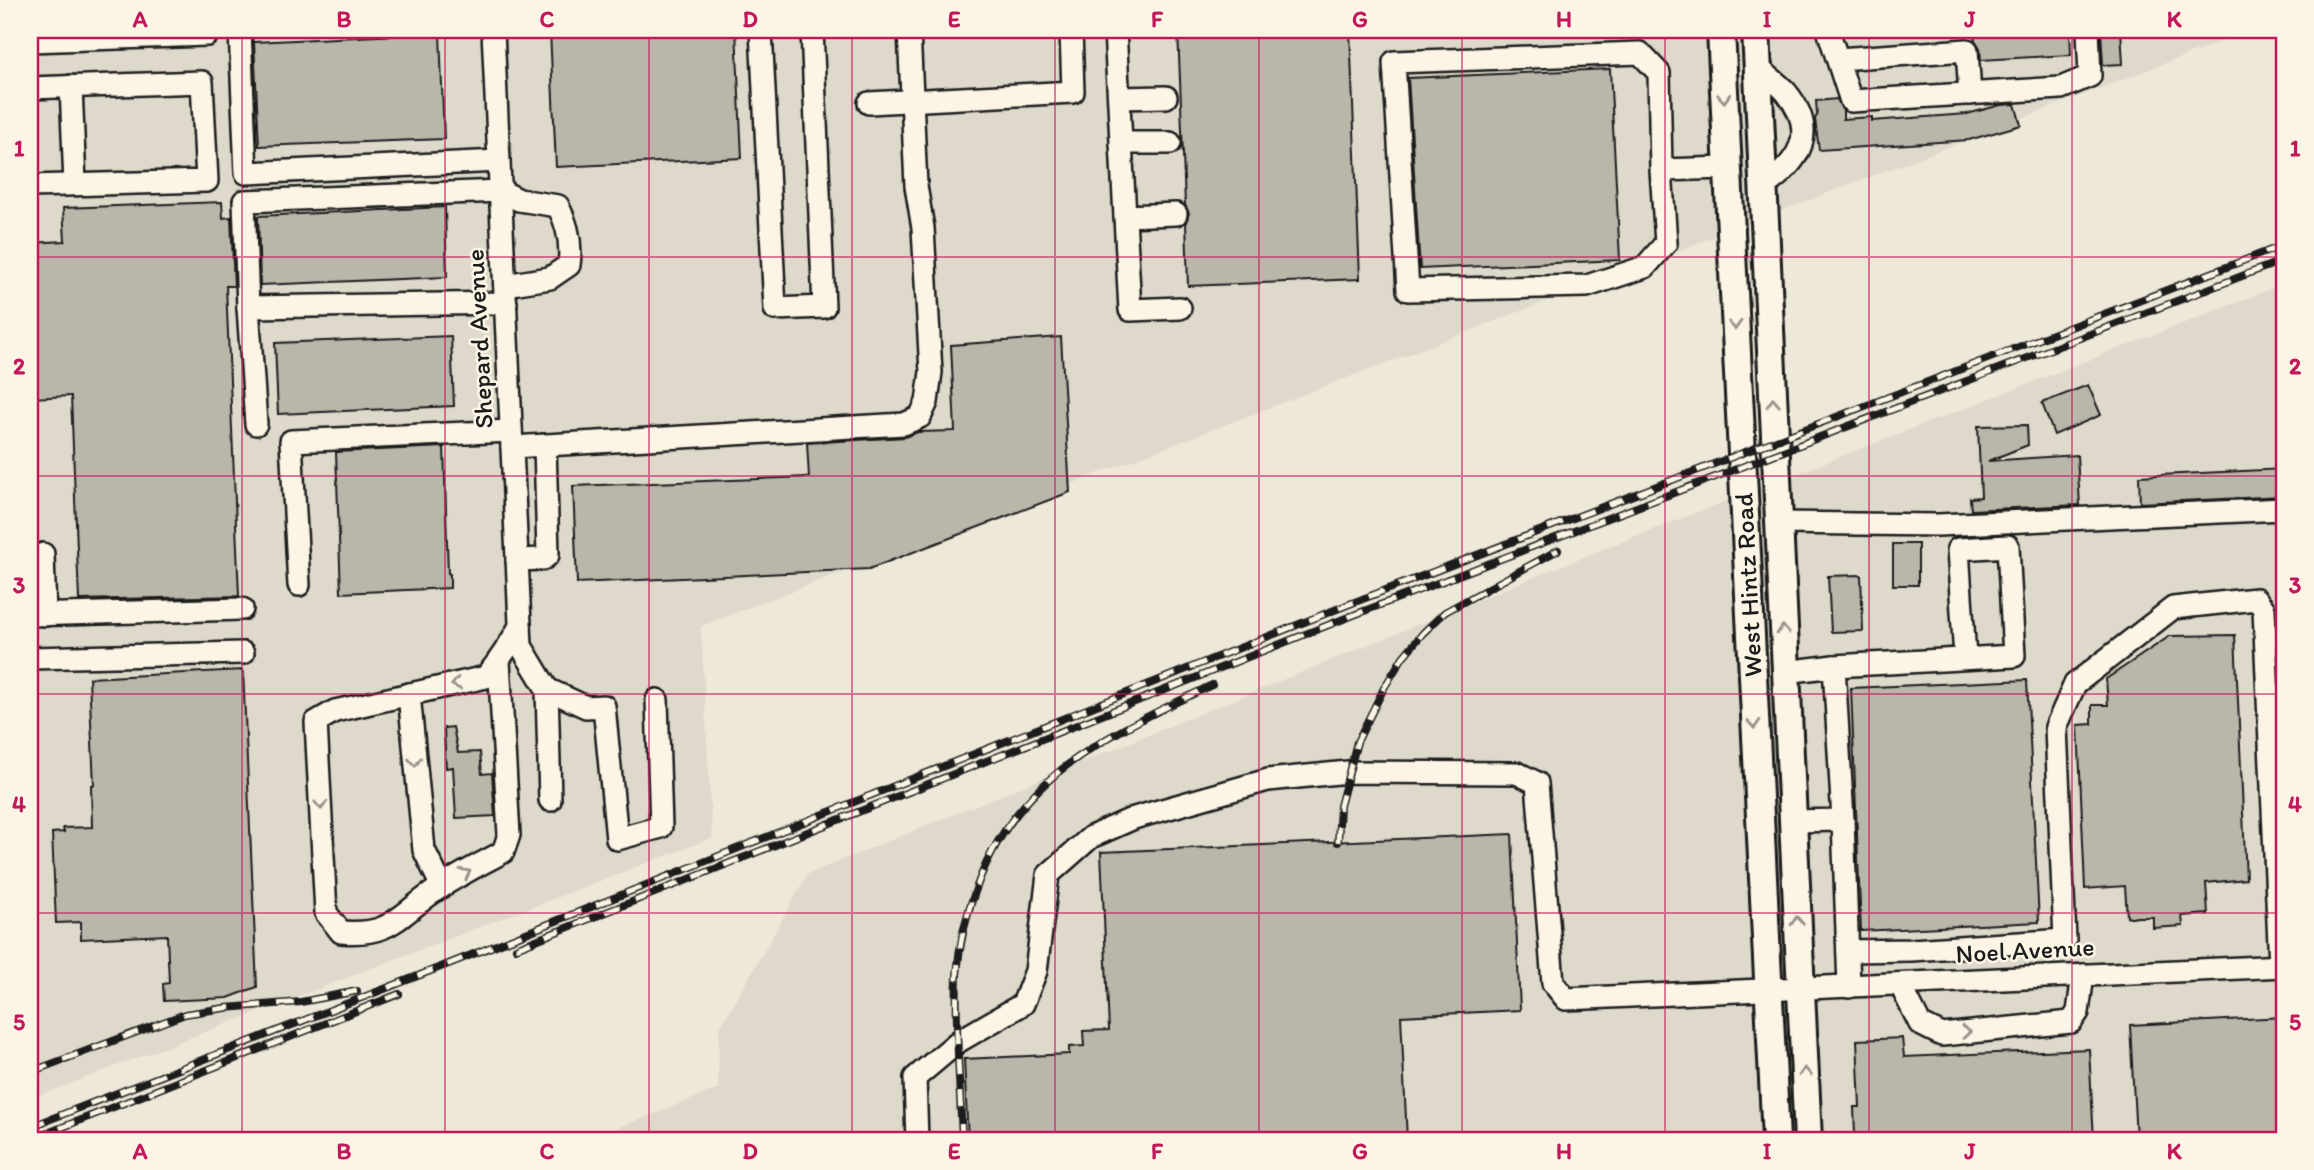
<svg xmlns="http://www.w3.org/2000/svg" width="2314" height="1170" viewBox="0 0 2314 1170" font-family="Itim,sans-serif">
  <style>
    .built { fill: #ded9cb }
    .building { fill: #bab6aa; stroke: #1c1c1c; stroke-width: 2 }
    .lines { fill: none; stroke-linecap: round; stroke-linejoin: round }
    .minor-casing { stroke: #1c1c1c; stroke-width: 26 }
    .major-casing { stroke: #1c1c1c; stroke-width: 32 }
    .minor { stroke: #fcf5e5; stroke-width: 21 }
    .major { stroke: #fcf5e5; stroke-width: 26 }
    .rail-casing { stroke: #1c1c1c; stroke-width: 8 }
    .rail { stroke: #fcf5e5; stroke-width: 5; stroke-dasharray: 16; stroke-linecap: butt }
    .oneway { stroke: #97938b }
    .grid { fill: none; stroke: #c2185b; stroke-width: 2; stroke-opacity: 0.55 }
    .labels { text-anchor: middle; stroke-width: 5; stroke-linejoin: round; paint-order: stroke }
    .street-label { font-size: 26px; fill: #1c1c1c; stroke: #fcf5e5 }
    .neatline { fill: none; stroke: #c2185b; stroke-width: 2.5 }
    .grid-label { font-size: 23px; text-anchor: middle; font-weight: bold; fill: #c2185b }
  </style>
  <rect width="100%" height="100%" fill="#eee8d9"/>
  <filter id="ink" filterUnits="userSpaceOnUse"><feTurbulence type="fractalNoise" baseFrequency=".0143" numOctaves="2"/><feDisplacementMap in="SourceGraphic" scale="14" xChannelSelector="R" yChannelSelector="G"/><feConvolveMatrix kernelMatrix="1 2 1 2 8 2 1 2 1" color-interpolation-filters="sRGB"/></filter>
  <g filter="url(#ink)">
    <!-- built -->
    <g class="built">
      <polygon points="30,30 2252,30 701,626 712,838 30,1099"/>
      <polygon points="2284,284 2284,1140 586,1140 718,1089 719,1030 808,874 1608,547"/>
    </g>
    <!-- building -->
    <g class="building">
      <polygon points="550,30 736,30 742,158 556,167"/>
      <polygon points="1178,30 1350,30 1360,279 1188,286 1186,222 1189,213 1185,205"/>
      <polygon points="2101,30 2121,30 2123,64 2103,65"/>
      <polygon points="2070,31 2071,55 1981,60 1980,48 1975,40 1974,35"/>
      <polygon points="440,33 444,139 259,146 254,42"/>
      <polygon points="1610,69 1620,260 1420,269 1408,78"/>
      <polygon points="1837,99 1843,111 1843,119 1872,117 1872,121 1967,114 2001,105 2015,104 2021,125 1969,140 1819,150 1815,119 1817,115 1816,101"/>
      <polygon points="222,202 223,218 231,217 234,286 226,286 239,596 79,600 71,396 31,398 30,243 65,241 63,208"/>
      <polygon points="445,207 447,277 260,285 258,216"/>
      <polygon points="451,336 454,406 278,414 275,343"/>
      <polygon points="1061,337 1070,492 869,569 577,583 573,486 809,477 807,443 905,437 918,432 955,431 951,345"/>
      <polygon points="2088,385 2101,415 2054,435 2042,403"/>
      <polygon points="2027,425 2028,445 1988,461 2077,455 2080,505 1971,510 1970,498 1981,497 1978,426"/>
      <polygon points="444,447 448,573 450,574 450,588 341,593 336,452"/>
      <polygon points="2284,469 2284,496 2140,503 2139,476"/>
      <rect x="1893" y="544" width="25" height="41"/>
      <polygon points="1861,575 1863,631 1831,632 1828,576"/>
      <polygon points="2235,635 2246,879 2206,883 2208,914 2182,916 2183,926 2153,928 2153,917 2127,917 2125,886 2085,889 2078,725 2092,724 2092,705 2108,705 2106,679 2170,636"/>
      <polygon points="243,670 257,987 228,998 164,1001 163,984 169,983 167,935 81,939 81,922 56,923 52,833 64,832 63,828 92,827 91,785 94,785 89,678"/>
      <polygon points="2027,680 2039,922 1861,931 1851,688"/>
      <polygon points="453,727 458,753 480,752 482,774 492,773 495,816 456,818 453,767 446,768 444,728"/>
      <polygon points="1512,834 1520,1010 1401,1016 1407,1140 968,1140 964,1059 1069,1054 1069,1047 1084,1046 1083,1031 1109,1030 1101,852"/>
      <polygon points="2284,1017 2284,1140 2136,1140 2130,1025"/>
      <polygon points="1902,1038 1904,1057 2089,1049 2094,1140 1907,1140 1907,1134 1855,1137 1854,1107 1860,1107 1857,1040"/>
    </g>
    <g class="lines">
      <defs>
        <g id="minor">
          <polyline points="240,30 246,173 499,161"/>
          <polyline points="493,30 521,646 547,689 550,800"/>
          <polyline points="761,30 775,309 824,307 812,30"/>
          <polyline points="1115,30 1130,310 1180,308"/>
          <polyline points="1828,30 1851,101 2061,88 2090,76 2088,30"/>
          <polyline points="30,41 207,35 207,30"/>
          <polyline points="1838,59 1967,50 1970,94"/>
          <path d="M1757 67C1766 75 1778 83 1786 92 1819 132 1800 162 1763 187"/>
          <polyline points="71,86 75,184"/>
          <polyline points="30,88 202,82 207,181 30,186"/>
          <polyline points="1119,98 1166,97"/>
          <polyline points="869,103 1073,92 1071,30"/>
          <polyline points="1121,143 1170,143"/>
          <polyline points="1661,170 1666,243 1645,267 1587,286 1408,290 1394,62 1640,53 1659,73 1661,170 1728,168"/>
          <polyline points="1125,216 1176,214"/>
          <path d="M505 285 550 278 569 265C572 243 568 225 558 206L519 200 501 191 244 201 248 307 506 303"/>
          <polyline points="248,307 256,424"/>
          <polyline points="512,447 904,424 920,417 927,402 931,372 923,228 916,186 909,30"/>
          <polyline points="1778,523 1938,525 2284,509"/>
          <polyline points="43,554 45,615"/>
          <polyline points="517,560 543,559 548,555 545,445"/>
          <polyline points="299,585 291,441 511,431"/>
          <polyline points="30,615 242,609"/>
          <polyline points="30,658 243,653"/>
          <path d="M499 661 509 835 503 852C479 865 454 877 432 893 396 918 390 936 341 932L326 913 316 722 335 711 486 677C499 661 510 644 520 626"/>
          <polyline points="1785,672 1834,666 2014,656 2008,546 1958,549 1965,658"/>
          <polyline points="547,689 586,707 604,706 617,839 661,827 657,700"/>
          <polyline points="409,694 424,850 442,887"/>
          <polyline points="1843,820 1849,987"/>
          <polyline points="1791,821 1843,820 1834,666"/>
          <polyline points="1848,951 1911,950 2065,940 2056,727 2075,684 2173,608 2256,599 2264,609 2280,966"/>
          <polyline points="1900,984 1920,1024 1942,1035 2071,1022 2078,1012 2083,975"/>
          <polyline points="917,1140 915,1078 959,1041 1023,1004 1036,971 1048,875 1091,837 1134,818 1268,780 1348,772 1517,773 1537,783 1553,983 1566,999 2284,966"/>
        </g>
        <g id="major">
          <polyline points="1721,30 1776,1140"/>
          <polyline points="1756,30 1808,1140"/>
        </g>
      </defs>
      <!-- minor casing -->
      <use href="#minor" class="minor-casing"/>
      <!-- major casing -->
      <use href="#major" class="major-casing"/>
      <!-- minor -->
      <use href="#minor" class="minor"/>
      <!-- major -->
      <use href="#major" class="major"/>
      <defs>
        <g id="rail">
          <polyline points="1338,842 1340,806 1357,742 1384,688 1403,657 1423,633 1445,612 1558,550"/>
          <polyline points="516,948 1351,616 2284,260"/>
          <polyline points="33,1071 185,1014 225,1008 301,1002 357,991"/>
          <polyline points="30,1127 451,963 1347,605 2284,245"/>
          <polyline points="30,1140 399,994"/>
          <path d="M962 1140C960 1085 955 1030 957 975 959 944 966 915 977 886 1018 773 1111 734 1212 685"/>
        </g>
      </defs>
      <!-- rail casing -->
      <use href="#rail" class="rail-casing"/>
      <!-- rail -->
      <use href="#rail" class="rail"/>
    </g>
    <!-- one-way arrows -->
    <defs><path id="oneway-chevron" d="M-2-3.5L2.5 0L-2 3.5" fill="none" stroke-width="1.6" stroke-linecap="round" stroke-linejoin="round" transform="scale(1.75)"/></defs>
    <g class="oneway">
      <use href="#oneway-chevron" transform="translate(1724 98) rotate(87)"/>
      <use href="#oneway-chevron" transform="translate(1735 325) rotate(87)"/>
      <use href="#oneway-chevron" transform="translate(1773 403) rotate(-93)"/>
      <use href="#oneway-chevron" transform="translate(1783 630) rotate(-93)"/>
      <use href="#oneway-chevron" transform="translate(456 684) rotate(168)"/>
      <use href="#oneway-chevron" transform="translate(1754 724) rotate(87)"/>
      <use href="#oneway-chevron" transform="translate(415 762) rotate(85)"/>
      <use href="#oneway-chevron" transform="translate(321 805) rotate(87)"/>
      <use href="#oneway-chevron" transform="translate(466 873) rotate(-29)"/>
      <use href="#oneway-chevron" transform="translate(1797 921) rotate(-93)"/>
      <use href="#oneway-chevron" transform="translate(1966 1032) rotate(-5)"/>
      <use href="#oneway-chevron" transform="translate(1805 1072) rotate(-93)"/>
    </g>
  </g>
  <!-- grid -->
  <path class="grid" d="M242 30V1140M445 30V1140M649 30V1140M852 30V1140M1055 30V1140M1259 30V1140M1462 30V1140M1665 30V1140M1869 30V1140M2072 30V1140M30 257H2284M30 476H2284M30 694H2284M30 913H2284"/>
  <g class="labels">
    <!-- street labels -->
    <g class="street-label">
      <text transform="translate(479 339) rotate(-93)" y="9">Shepard Avenue</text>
      <text transform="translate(1748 585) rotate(-93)" y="9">West Hintz Road</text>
      <text transform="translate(2025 950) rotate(-3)" y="9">Noel Avenue</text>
    </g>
  </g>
  <!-- margin -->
  <rect width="2314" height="1170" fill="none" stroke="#fcf5e5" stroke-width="77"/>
  <rect x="38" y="38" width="2238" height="1094" class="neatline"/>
  <g class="grid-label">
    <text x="140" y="27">A</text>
    <text x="344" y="27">B</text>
    <text x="547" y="27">C</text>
    <text x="750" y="27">D</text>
    <text x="954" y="27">E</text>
    <text x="1157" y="27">F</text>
    <text x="1360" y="27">G</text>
    <text x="1564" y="27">H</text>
    <text x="1767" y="27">I</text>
    <text x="1970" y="27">J</text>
    <text x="2174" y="27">K</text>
    <text x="19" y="156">1</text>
    <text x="2295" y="156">1</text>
    <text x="19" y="374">2</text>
    <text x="2295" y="374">2</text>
    <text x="19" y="593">3</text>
    <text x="2295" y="593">3</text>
    <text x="19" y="812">4</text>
    <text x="2295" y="812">4</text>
    <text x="19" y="1030">5</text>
    <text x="2295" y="1030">5</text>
    <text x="140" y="1159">A</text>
    <text x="344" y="1159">B</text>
    <text x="547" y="1159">C</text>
    <text x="750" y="1159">D</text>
    <text x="954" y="1159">E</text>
    <text x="1157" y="1159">F</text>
    <text x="1360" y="1159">G</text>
    <text x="1564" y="1159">H</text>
    <text x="1767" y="1159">I</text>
    <text x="1970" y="1159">J</text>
    <text x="2174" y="1159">K</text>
  </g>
</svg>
